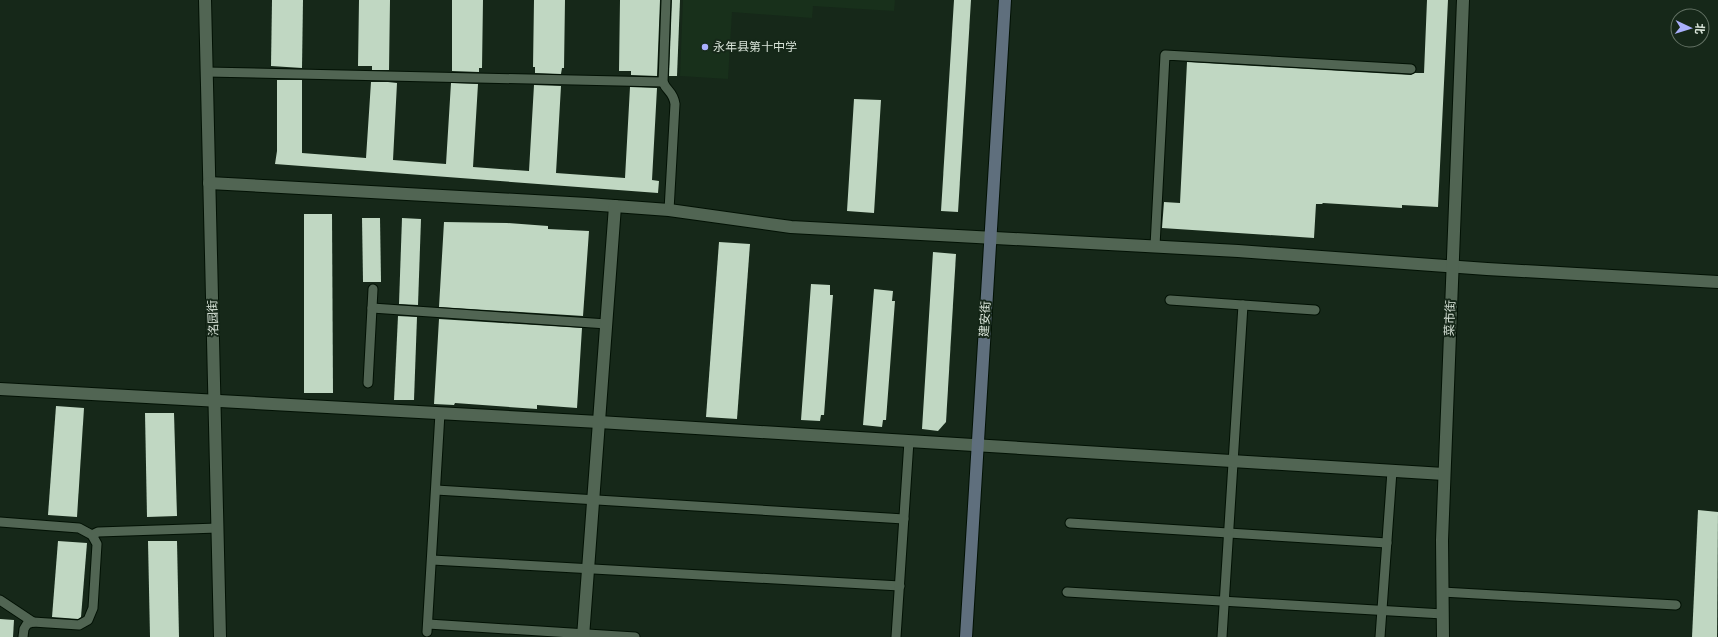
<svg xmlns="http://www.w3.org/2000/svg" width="1718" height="637" viewBox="0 0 1718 637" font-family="'DM Sans','Noto Sans SC',sans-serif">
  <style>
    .built { fill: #18301b }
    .building { fill: #c0d7c2 }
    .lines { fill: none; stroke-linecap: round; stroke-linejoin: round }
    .service-casing { stroke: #021104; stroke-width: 11 }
    .minor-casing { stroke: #021104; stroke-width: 14 }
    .tertiary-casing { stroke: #021104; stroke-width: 14 }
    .secondary-casing { stroke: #021104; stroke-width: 14 }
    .service { stroke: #516553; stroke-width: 9 }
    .minor { stroke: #516553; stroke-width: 12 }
    .tertiary { stroke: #516553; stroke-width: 12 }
    .secondary { stroke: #5f6f7d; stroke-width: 12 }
    .poi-dot { fill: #a9b0fc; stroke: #162819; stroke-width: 1.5 }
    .labels { text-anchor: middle; stroke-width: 4; stroke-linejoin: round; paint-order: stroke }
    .poi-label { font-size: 12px; fill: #d8e3d8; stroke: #162819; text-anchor: start }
    .street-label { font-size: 12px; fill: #d8e3d8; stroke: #162819 }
  </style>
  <rect width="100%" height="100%" fill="#162819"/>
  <!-- built -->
  <polygon class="built" points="683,0 895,0 894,11 813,6 812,18 732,12 728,79 680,76"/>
  <!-- building -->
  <g class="building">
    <polygon points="272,0 303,0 302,68 271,66"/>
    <polygon points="359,0 390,0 389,70 372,70 372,66 358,66"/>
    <polygon points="452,0 483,0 482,68 479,68 479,72 452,71"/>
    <polygon points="534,0 565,0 564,68 562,68 561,74 535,73 535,67 533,67"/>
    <polygon points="620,0 660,0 657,76 631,75 631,71 619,71"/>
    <polygon points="672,0 680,0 677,76 669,76"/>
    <polygon points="954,0 971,0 958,212 941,211"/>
    <polygon points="1427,0 1448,0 1438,207 1402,205 1402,208 1323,203 1322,204 1316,204 1314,238 1162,228 1164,202 1180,203 1187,62 1411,75 1415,73 1424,73"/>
    <polygon points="277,80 302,80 302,153 366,158 371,82 388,82 397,83 393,160 446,164 451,83 478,84 473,167 529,171 534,85 561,86 556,173 625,178 630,87 657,88 652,180 659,181 658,193 275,164 277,151"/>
    <polygon points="854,99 881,100 874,213 847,211"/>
    <polygon points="304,214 332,214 333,393 304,393"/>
    <polygon points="362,218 380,218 381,282 363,282"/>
    <polygon points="402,218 421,219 418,305 399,304"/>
    <polygon points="444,222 507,223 548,226 548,229 589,231 583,316 439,307"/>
    <polygon points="719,242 750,244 737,419 706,417"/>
    <polygon points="933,252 956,254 946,422 938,431 922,429"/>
    <polygon points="811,284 830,285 830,295 833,295 824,415 821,415 820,421 801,420"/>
    <polygon points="874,289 893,291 892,301 895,301 886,420 883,420 882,427 863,425"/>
    <polygon points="398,316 417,317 414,400 394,400"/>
    <polygon points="439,319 582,328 577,408 537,405 537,409 455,403 454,405 434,404"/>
    <polygon points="56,406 84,408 77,517 48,515"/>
    <polygon points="145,413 174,413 177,516 147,517"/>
    <polygon points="1698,510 1718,512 1717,637 1692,637"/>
    <polygon points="58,541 87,543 81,617 78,619 52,617"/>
    <polygon points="148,541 177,541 179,637 150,637"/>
    <polygon points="0,619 14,620 13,637 0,637"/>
  </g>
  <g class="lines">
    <defs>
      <g id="service">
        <path d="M666 0 663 82C667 92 673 91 675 104L669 210"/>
        <polyline points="206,72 663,82"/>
        <polyline points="1155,246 1165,55 1411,69"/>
        <polyline points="1170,300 1315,310"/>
        <polyline points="372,308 607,324"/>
        <polyline points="368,383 373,289"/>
        <polyline points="436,490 904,519"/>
        <polyline points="0,522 79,528 92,535 97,544 93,608 88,620 79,625 33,622 27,624 24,629 23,637"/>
        <polyline points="1070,523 1387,543"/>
        <polyline points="92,535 98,532 218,528"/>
        <polyline points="432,560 900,586"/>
        <polyline points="1067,592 1443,614"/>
        <polyline points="1442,592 1676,605"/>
        <polyline points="0,600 33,622"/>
        <polyline points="428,624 635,637"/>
        <polyline points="427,632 440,413"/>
        <polyline points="896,637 909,441"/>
        <polyline points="1222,637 1243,305"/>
        <polyline points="1380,637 1392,471"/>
      </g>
      <polyline id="minor" points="0,389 599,422 1444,474"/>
      <g id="tertiary">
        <polyline points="205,0 220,637"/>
        <polyline points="209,183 587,204 669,210 791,227 1238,251 1487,269 1718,282"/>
        <polyline points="583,637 615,206"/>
        <polyline points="1443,637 1442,540 1463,0"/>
      </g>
      <polyline id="secondary" points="966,637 1005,0"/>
    </defs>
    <!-- service casing -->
    <use href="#service" class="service-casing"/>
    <!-- minor casing -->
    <use href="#minor" class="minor-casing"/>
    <!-- tertiary casing -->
    <use href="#tertiary" class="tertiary-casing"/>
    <!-- secondary casing -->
    <use href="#secondary" class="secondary-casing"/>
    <!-- service -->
    <use href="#service" class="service"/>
    <!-- minor -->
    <use href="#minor" class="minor"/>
    <!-- tertiary -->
    <use href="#tertiary" class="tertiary"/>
    <!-- secondary -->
    <use href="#secondary" class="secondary"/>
  </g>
  <!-- markers -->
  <circle class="poi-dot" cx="705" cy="47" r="4"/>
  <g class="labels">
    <!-- poi labels -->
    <g class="poi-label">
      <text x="713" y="51">永年县第十中学</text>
    </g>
    <!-- street labels -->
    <g class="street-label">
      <text transform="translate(213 318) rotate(-92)" y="4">洺园街</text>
      <text transform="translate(1450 318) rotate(-88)" y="4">菜市街</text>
      <text transform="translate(985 319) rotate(-87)" y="4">建安街</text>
    </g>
  </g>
  <!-- north arrow -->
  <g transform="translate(1690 28) rotate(94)"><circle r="19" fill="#162819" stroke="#647365"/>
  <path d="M0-3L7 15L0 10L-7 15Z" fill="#a9b0fc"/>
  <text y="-6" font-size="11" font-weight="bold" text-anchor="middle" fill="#d8e3d8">北</text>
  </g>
</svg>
